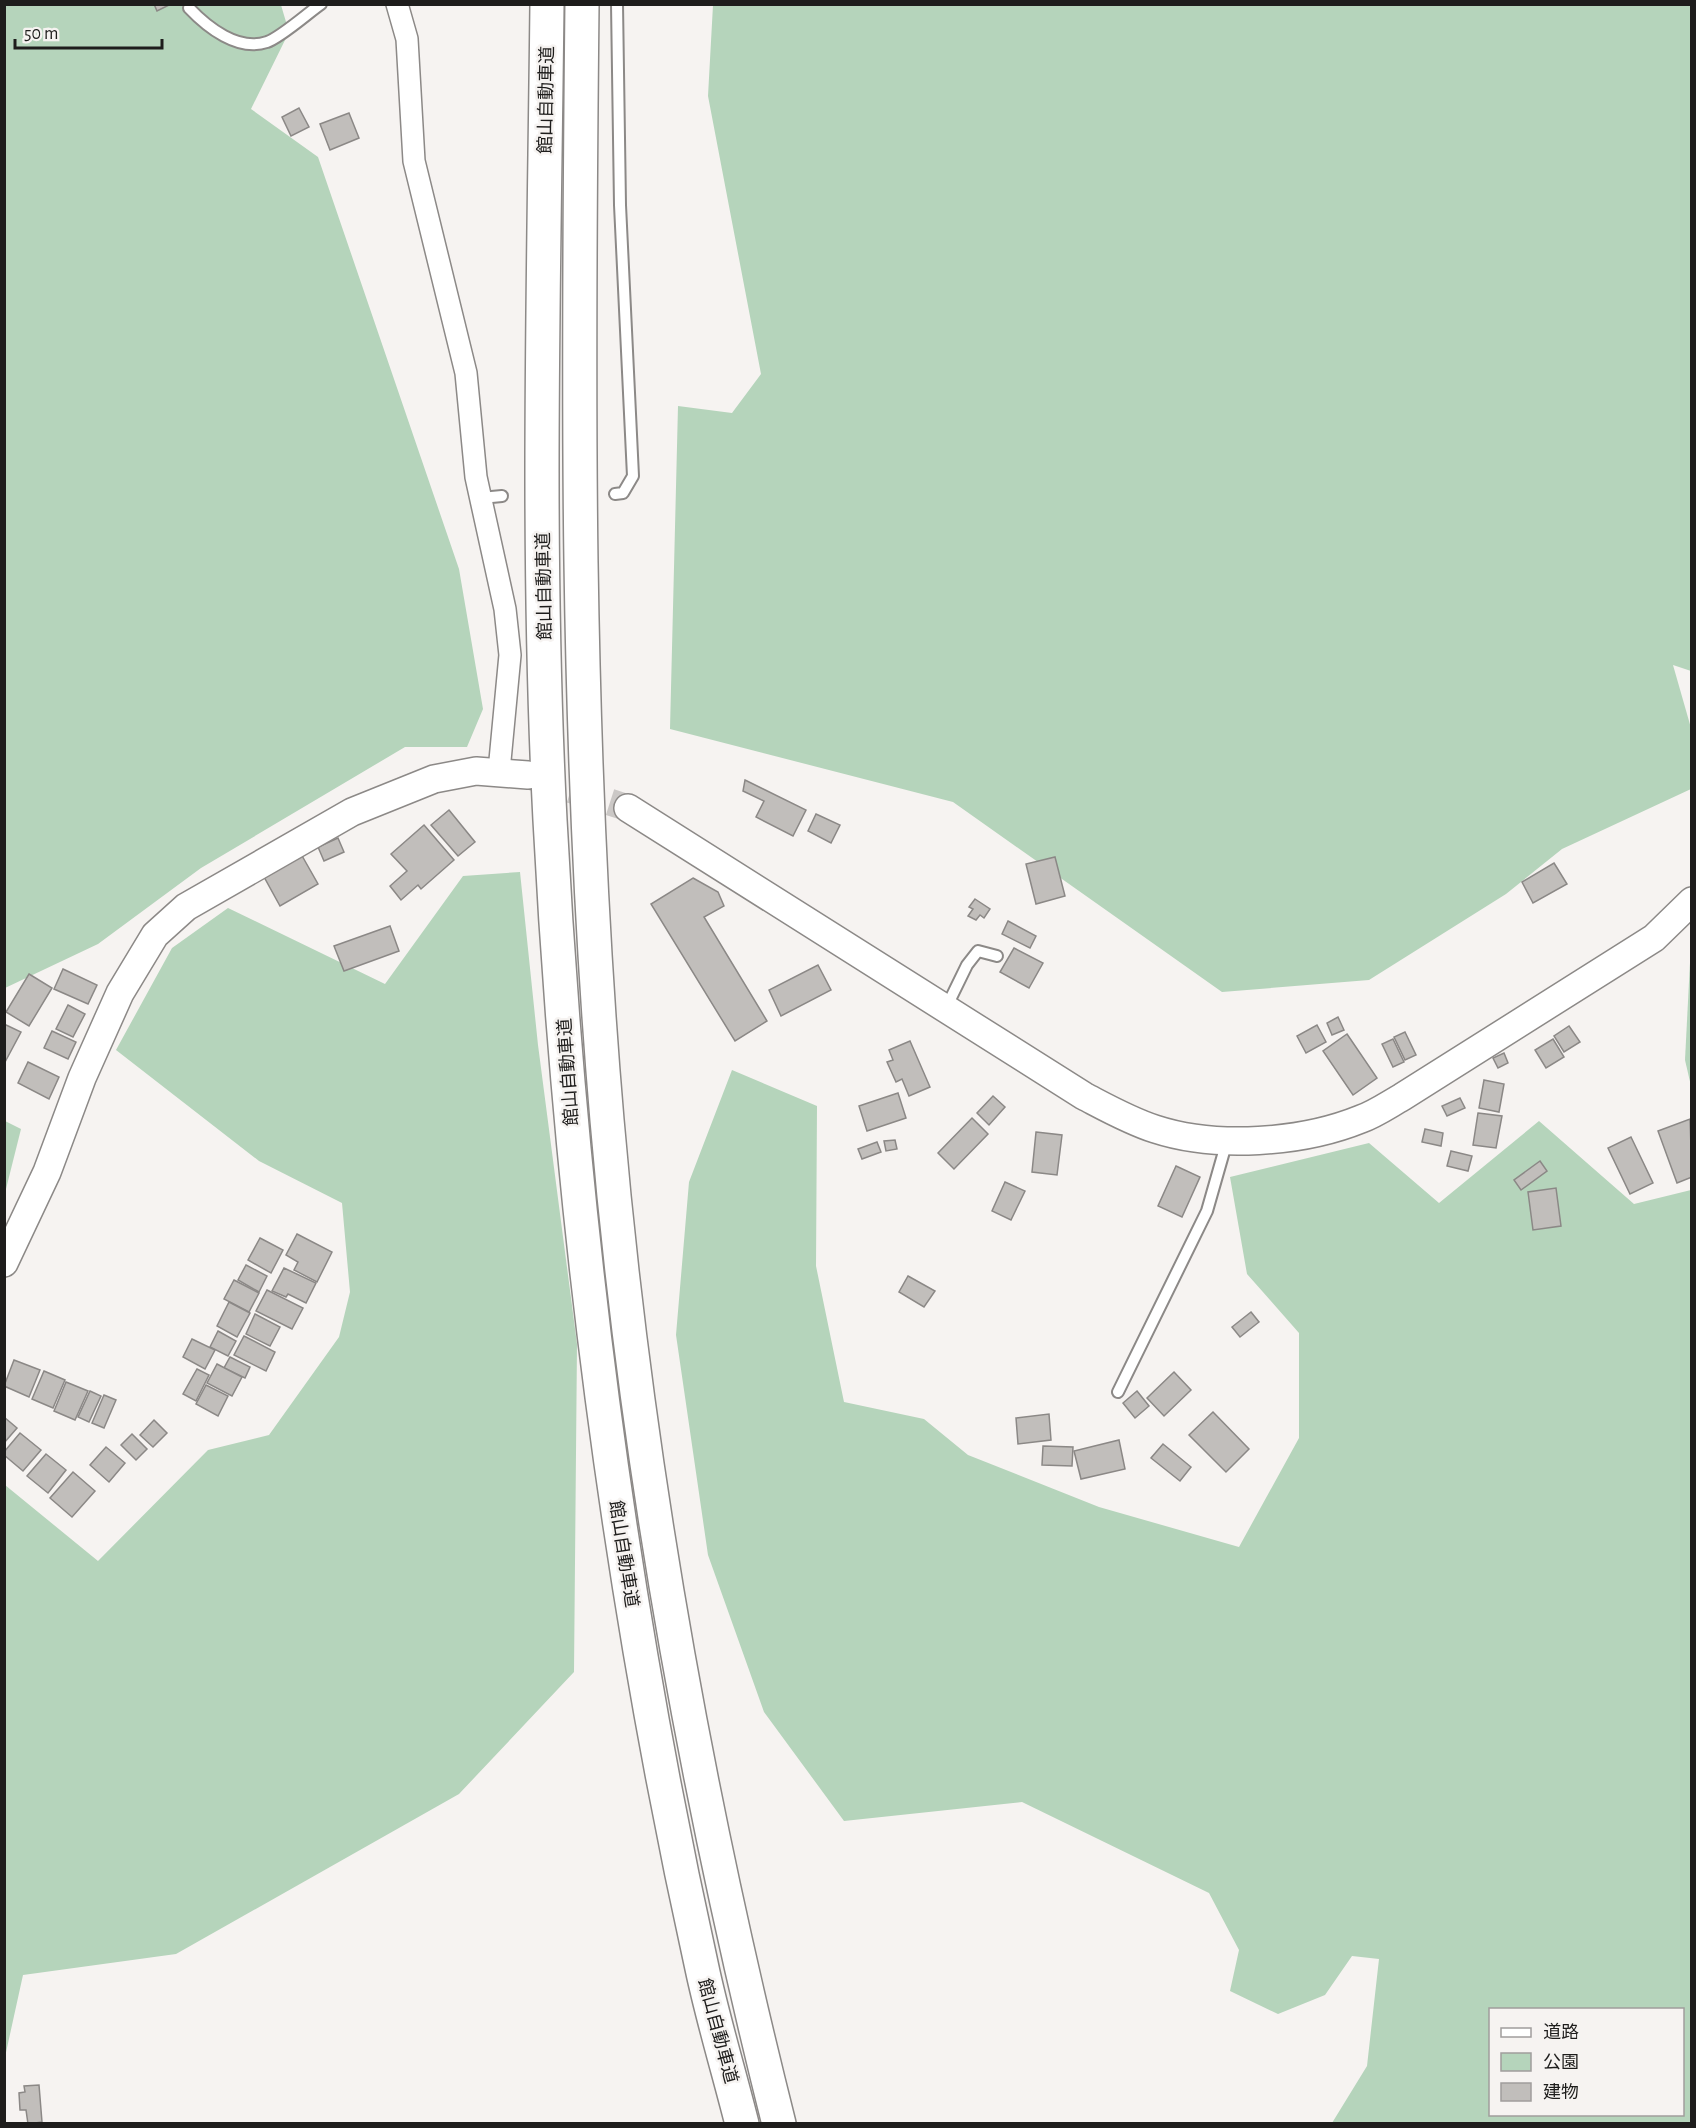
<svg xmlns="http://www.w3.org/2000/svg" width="1696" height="2128" viewBox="0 0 1696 2128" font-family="'Alegreya Sans','Noto Sans JP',sans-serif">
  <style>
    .green { fill: #b5d4bb; fill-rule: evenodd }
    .building { fill: #c1bebb; stroke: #8b8886; stroke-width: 1.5 }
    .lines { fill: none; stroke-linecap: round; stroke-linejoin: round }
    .tertiary-tunnel { stroke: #cbc8c6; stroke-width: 27; stroke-dasharray: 27 14; stroke-linecap: butt }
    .service-casing { stroke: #8c8987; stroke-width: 14 }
    .minor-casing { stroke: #8c8987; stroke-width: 24 }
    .tertiary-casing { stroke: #8c8987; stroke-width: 30 }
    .motorway-casing { stroke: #8c8987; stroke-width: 36 }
    .service { stroke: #fff; stroke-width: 10 }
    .minor { stroke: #fff; stroke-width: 21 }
    .tertiary { stroke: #fff; stroke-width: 27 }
    .motorway { stroke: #fff; stroke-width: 33 }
    .labels { text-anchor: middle; stroke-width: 5; stroke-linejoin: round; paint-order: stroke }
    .street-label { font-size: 18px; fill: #1e1d1c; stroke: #f6f3f1 }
  </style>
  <rect width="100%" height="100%" fill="#f6f3f1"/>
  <!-- green -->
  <g class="green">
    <polygon points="4,5 281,5 289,32 251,109 318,157 459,569 483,709 467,747 405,747 201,868 98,944 5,988"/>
    <polygon points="713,5 1691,5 1691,671 1673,665 1691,728 1691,789 1562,849 1506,894 1369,980 1222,992 953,802 670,729 678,406 732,413 761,374 708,96"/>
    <polygon points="520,872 538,1045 577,1344 574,1672 459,1794 176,1954 23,1975 5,2057 5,1485 98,1561 208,1450 269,1435 339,1337 350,1292 342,1203 259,1161 116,1050 172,948 228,908 385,984 463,876"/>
    <polygon points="1691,943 1691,1086 1685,1060"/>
    <path d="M732 1070 817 1106 816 1266 844 1402 924 1419 968 1455 1099 1507 1239 1547 1299 1438V1333L1247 1274 1230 1177 1369 1143 1439 1203 1539 1121 1634 1204 1691 1190V2123H1332L1367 2066 1379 1959 1352 1956 1325 1995 1278 2014 1230 1991 1239 1950 1209 1893 1022 1802 844 1821 764 1712 708 1555 676 1335 689 1182ZM1490 2010H1682V2114H1490Z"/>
    <polygon points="5,1121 21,1129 5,1193"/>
  </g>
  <!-- building -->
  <g class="building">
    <polygon points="154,4 171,4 157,11"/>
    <polygon points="299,108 309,127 291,136 282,117"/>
    <polygon points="349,113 359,138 330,150 320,124"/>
    <polygon points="745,780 806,810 793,836 756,817 764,801 743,791"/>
    <polygon points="449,810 475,842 458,856 431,825"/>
    <polygon points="816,814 840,825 831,843 808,831"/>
    <polygon points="424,825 454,860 421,889 418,885 401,900 390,886 407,871 391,854"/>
    <polygon points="338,838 344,852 324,861 318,847"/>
    <polygon points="301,854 318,884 280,906 263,875"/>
    <polygon points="1055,857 1065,896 1036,904 1026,864"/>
    <polygon points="1554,863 1567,884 1533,903 1522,882"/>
    <polygon points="693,878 718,892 724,906 704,917 767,1021 735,1041 651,904"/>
    <polygon points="975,899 990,909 984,918 980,915 976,920 968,916 973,909 969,907"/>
    <polygon points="1008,921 1036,936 1030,948 1002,934"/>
    <polygon points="390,926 399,951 344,971 334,946"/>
    <polygon points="1014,948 1043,963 1029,988 1000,972"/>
    <polygon points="818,965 831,990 781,1016 769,990"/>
    <polygon points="63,969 97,985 88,1004 54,989"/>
    <polygon points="29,974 52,988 29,1026 6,1012"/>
    <polygon points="68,1005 85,1014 73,1037 56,1029"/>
    <polygon points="1338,1017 1344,1030 1332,1035 1327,1023"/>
    <polygon points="4,1024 21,1032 4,1064"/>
    <polygon points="1317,1025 1326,1042 1306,1053 1297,1036"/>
    <polygon points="1569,1026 1580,1042 1564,1052 1554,1036"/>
    <polygon points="52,1031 76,1042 68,1059 44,1048"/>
    <polygon points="1405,1032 1416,1055 1405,1060 1394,1037"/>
    <polygon points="1347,1034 1377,1078 1353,1095 1323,1051"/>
    <polygon points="1393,1039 1404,1062 1393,1067 1382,1044"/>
    <polygon points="1553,1039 1564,1057 1546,1068 1535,1050"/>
    <polygon points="910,1041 930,1087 909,1096 902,1079 896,1082 887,1062 893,1060 889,1050"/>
    <polygon points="1504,1053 1508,1063 1498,1068 1493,1058"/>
    <polygon points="28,1062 59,1077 49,1099 18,1083"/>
    <polygon points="1484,1080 1504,1084 1499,1112 1479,1108"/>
    <polygon points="898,1093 906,1118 867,1131 859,1106"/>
    <polygon points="993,1096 1005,1107 989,1125 977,1113"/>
    <polygon points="1460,1098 1465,1108 1447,1116 1442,1106"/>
    <polygon points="1478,1113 1502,1116 1496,1148 1473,1145"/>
    <polygon points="972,1118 988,1134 954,1169 938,1153"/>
    <polygon points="1690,1119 1692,1177 1677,1183 1658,1131"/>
    <polygon points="1425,1129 1443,1133 1441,1146 1422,1142"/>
    <polygon points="1036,1132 1062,1135 1057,1175 1032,1172"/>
    <polygon points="1631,1137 1653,1183 1630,1194 1608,1148"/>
    <polygon points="895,1140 897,1149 886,1151 884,1141"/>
    <polygon points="877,1142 881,1152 862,1159 858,1149"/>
    <polygon points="1451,1151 1472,1156 1468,1171 1447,1166"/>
    <polygon points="1540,1161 1547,1171 1521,1190 1514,1180"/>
    <polygon points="1176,1166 1200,1177 1182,1217 1158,1206"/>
    <polygon points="1005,1182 1025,1191 1011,1220 992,1211"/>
    <polygon points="1556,1188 1561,1226 1533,1230 1528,1192"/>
    <polygon points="297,1234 332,1252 317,1282 294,1270 298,1262 286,1255"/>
    <polygon points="260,1238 283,1250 271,1273 248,1260"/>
    <polygon points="246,1265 267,1276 259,1292 238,1280"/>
    <polygon points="284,1268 316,1283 306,1303 288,1294 286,1297 272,1291"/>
    <polygon points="908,1276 935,1291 924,1307 899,1292"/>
    <polygon points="234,1280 259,1293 249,1312 224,1299"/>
    <polygon points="267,1290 303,1308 292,1329 256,1311"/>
    <polygon points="229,1302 250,1313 237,1337 217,1326"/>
    <polygon points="1251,1312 1259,1322 1240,1337 1232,1327"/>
    <polygon points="255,1314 280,1327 270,1346 246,1334"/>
    <polygon points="218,1331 236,1341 228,1356 210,1347"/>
    <polygon points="244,1336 275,1352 266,1371 234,1355"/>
    <polygon points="192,1339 215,1350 205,1369 183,1357"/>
    <polygon points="230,1357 250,1367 245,1378 224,1368"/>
    <polygon points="14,1360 40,1370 29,1397 4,1386"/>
    <polygon points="217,1364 242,1377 232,1396 207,1383"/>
    <polygon points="197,1369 209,1375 196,1401 183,1394"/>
    <polygon points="44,1371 65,1380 53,1408 32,1399"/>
    <polygon points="1174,1372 1191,1390 1164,1416 1147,1398"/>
    <polygon points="66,1382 88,1391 75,1420 54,1411"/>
    <polygon points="206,1385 228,1396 218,1416 196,1404"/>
    <polygon points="90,1391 101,1396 89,1422 78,1417"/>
    <polygon points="1137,1391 1149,1406 1135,1418 1123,1403"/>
    <polygon points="104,1395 116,1400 104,1428 92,1423"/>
    <polygon points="1213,1412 1249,1449 1226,1472 1189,1435"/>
    <polygon points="1049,1414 1051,1440 1018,1444 1016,1418"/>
    <polygon points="4,1417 17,1428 4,1443"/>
    <polygon points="154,1420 167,1433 153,1447 140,1435"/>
    <polygon points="20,1433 41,1450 23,1471 4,1455 4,1452"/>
    <polygon points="132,1434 147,1449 136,1460 121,1445"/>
    <polygon points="1119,1440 1125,1469 1081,1479 1074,1451"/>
    <polygon points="1163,1444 1191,1467 1180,1481 1151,1458"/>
    <polygon points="1043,1446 1073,1447 1072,1466 1042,1465"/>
    <polygon points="106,1447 125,1463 109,1482 90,1465"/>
    <polygon points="46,1454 66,1470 48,1493 27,1476"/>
    <polygon points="73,1472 95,1491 72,1517 50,1498"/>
    <polygon points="39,2085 42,2122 28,2124 26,2110 20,2110 19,2093 25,2092 24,2086"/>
  </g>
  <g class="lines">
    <!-- tertiary-tunnel -->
    <polyline class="tertiary-tunnel" points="532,777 628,808"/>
    <defs>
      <g id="service">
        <path d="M189 8C207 27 238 52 267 42 280 38 308 13 321 4"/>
        <polyline points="615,494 623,493 633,476 620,205 617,4"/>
        <polyline points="481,498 502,496"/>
        <polyline points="946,1008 967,965 978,951 997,956"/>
        <polyline points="1118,1392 1207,1211 1227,1141"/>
      </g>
      <polyline id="minor" points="397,4 407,39 414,161 466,373 476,477 505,609 510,655 499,771"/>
      <g id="tertiary">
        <path d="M628 808 1084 1096C1107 1108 1130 1121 1155 1129 1216 1149 1302 1143 1361 1119 1375 1114 1388 1105 1402 1097L1654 938 1692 901"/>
        <polyline points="4,1263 47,1172 82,1078 120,993 155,935 186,907 352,812 434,779 476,771 528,775"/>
      </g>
      <g id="motorway">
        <path d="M547 4C544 276 536 549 550 820 570 1206 618 1590 702 1968 713 2020 729 2072 742 2124"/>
        <path d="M582 4C578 376 575 749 607 1120 636 1459 696 1794 779 2124"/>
      </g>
    </defs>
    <!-- service casing -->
    <use href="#service" class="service-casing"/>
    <!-- minor casing -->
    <use href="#minor" class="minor-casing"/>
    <!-- tertiary casing -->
    <use href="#tertiary" class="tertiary-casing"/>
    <!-- motorway casing -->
    <use href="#motorway" class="motorway-casing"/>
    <!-- service -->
    <use href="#service" class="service"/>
    <!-- minor -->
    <use href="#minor" class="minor"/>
    <!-- tertiary -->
    <use href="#tertiary" class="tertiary"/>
    <!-- motorway -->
    <use href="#motorway" class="motorway"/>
  </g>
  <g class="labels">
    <!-- street labels -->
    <g class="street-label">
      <text transform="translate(546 100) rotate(-89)" y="6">館山自動車道</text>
      <text transform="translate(544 586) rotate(-91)" y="6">館山自動車道</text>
      <text transform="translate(568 1072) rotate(-94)" y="6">館山自動車道</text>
      <text transform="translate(624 1554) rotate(81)" y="6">館山自動車道</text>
      <text transform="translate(718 2031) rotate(75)" y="6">館山自動車道</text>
    </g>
  </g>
  <!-- border -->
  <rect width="1696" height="2128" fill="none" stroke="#1e1d1c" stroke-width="12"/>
  <!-- legend -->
  <rect x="1489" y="2008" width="195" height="108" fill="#f6f3f1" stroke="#a09d9c" stroke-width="1.5"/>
  <rect x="1501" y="2028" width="30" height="9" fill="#ffffff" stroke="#a09d9c" stroke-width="1.5"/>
  <text x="1543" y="2038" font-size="18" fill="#1e1d1c">道路</text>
  <rect x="1501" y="2053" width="30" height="18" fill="#b5d4bb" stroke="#a09d9c" stroke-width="1.5"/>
  <text x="1543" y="2068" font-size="18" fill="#1e1d1c">公園</text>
  <rect x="1501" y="2083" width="30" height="18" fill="#c1bebb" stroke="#a09d9c" stroke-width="1.5"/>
  <text x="1543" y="2098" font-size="18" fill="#1e1d1c">建物</text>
  <!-- scale -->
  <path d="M15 39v9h147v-9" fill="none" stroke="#1e1d1c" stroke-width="3"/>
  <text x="24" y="39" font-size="18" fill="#1e1d1c" stroke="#f6f3f1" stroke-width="4.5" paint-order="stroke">50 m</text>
</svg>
